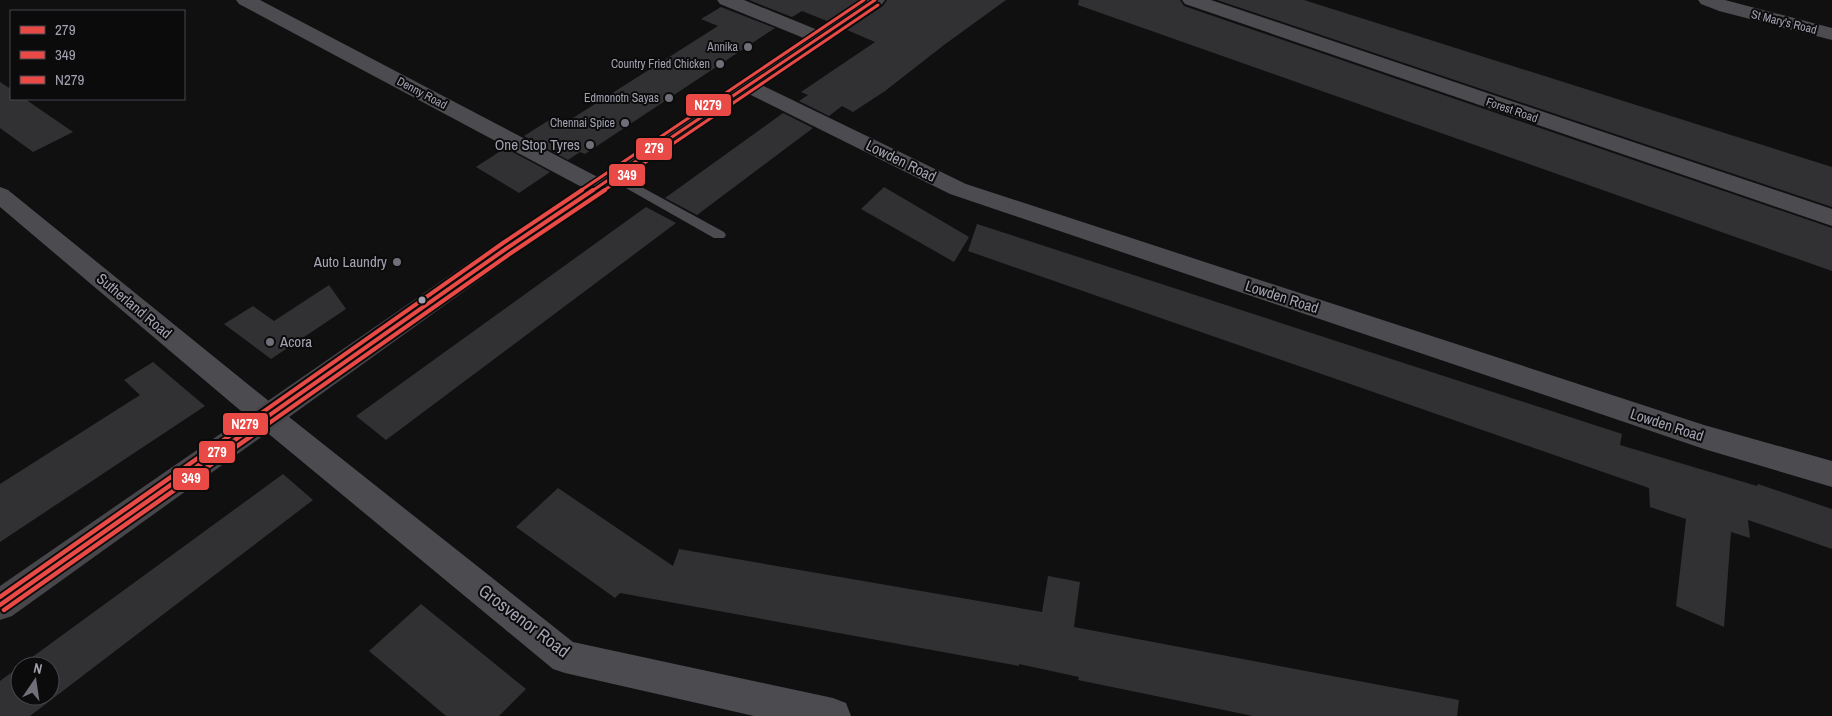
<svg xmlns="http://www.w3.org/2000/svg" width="1832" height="716" viewBox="0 0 1832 716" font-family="'Archivo Narrow',sans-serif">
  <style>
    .building { fill: #313133 }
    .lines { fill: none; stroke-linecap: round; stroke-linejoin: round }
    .lane { fill: #4b4b50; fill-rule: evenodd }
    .street { fill: #4b4b50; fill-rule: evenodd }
    .primary { fill: #47474b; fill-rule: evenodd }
    .bus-1-far2-casing { stroke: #0b0b0c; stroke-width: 6 }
    .bus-1-far1-casing { stroke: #0b0b0c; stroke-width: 8 }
    .bus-1-casing { stroke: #0b0b0c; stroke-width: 8 }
    .bus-2-far2-casing { stroke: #0b0b0c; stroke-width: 6 }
    .bus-2-far1-casing { stroke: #0b0b0c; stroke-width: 8 }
    .bus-2-casing { stroke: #0b0b0c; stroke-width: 8 }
    .bus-3-far2-casing { stroke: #0b0b0c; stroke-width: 6 }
    .bus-3-far1-casing { stroke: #0b0b0c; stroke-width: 8 }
    .bus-3-casing { stroke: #0b0b0c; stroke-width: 8 }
    .bus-1-far2 { stroke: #ea4a46; stroke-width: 3 }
    .bus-1-far1 { stroke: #ea4a46; stroke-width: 4 }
    .bus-1 { stroke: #ea4a46; stroke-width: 4.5 }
    .bus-2-far2 { stroke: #ea4a46; stroke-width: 3 }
    .bus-2-far1 { stroke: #ea4a46; stroke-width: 4 }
    .bus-2 { stroke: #ea4a46; stroke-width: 4.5 }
    .bus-3-far2 { stroke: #ea4a46; stroke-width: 3 }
    .bus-3-far1 { stroke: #ea4a46; stroke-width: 4 }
    .bus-3 { stroke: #ea4a46; stroke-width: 4.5 }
    .poi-dot { fill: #6f6f79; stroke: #0b0b0c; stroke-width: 2 }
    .bus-dot { fill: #a2a2b1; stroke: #0b0b0c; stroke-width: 2 }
    .labels { text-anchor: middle; stroke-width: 4; stroke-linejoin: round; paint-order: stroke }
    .far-street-label { font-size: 12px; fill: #a2a2b1; stroke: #0b0b0c }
    .far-poi-label { font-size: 12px; fill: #a2a2b1; stroke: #0b0b0c; text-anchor: end }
    .poi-label { font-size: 15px; fill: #a2a2b1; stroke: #0b0b0c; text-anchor: end }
    .street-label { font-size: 15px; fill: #a2a2b1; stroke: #0b0b0c }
    .near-street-label { font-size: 18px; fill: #a2a2b1; stroke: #0b0b0c }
    .line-badge { stroke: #0b0b0c; stroke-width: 2 }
    .badge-label { font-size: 14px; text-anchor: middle; font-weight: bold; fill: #fff }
  </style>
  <rect width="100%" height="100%" fill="#101011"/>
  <!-- building -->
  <g class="building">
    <polygon points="749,0 859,0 827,21 802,11 792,17"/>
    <polygon points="887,0 1006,0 944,45 885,91 853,112 842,106 829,116 799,101 808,95 801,92 875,42 847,30 883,6"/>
    <polygon points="1079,0 1180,0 1184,6 1832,228 1832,271 1078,5"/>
    <polygon points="1217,0 1304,0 1832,167 1832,207"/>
    <polygon points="721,7 775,28 585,154 580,152 568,160 524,136 554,117 565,123 718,26 701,19"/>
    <polygon points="0,82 11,89 11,99 25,99 73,132 33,152 0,128"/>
    <polygon points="783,113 813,128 697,215 665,198"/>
    <polygon points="505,148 550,172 519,193 476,167"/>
    <polygon points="884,187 969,237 954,262 861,209"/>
    <polygon points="646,207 676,223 386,440 356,416"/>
    <polygon points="977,224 1622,434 1620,445 1757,486 1758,484 1832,509 1832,549 1748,520 1750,538 1731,532 1724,627 1676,606 1686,519 1650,507 1649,488 968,251"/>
    <polygon points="329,285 346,309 271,359 224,324 253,306 274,321"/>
    <polygon points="153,362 205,406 0,542 0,484 140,395 124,380"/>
    <polygon points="283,474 313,500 30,716 0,716 0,681 20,666 20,696 50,696 50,666 20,666"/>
    <polygon points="558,488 673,566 679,549 1042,612 1048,576 1080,582 1074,627 1459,700 1457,716 1253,716 1078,680 1079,677 1019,664 1019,666 620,593 615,598 516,527"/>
    <polygon points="421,604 526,689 499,716 446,716 369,651"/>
  </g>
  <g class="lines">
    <!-- lane -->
    <polygon class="lane" points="614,172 724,232 726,235 724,238 714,238 610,179 608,176 610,173"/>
    <!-- street -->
    <g class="street">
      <polygon points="236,0 260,0 607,182 611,187 607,192 599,195 591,192 239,4"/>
      <polygon points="717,0 744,0 825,33 828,37 825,41 818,43 811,41 720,4"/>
      <polygon points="1182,0 1211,0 1832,209 1832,226 1185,4"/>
      <polygon points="1698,0 1725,0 1832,28 1832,40 1719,11 1701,4"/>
      <polygon points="746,79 753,81 966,184 1704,425 1832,461 1832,487 1704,449 950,194 739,89 735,85 739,81"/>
      <polygon points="0,187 8,190 255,390 573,642 833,698 846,703 851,716 754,716 565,673 553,669 235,406 0,207"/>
    </g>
    <!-- primary -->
    <polygon class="primary" points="862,0 885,0 882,4 516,254 12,616 0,620 0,586 498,242"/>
    <defs>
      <polyline id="bus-1-far2" points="592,191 875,0"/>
      <polyline id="bus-1-far1" points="254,426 507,248 593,190"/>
      <polyline id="bus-1" points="0,605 256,425"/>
      <polyline id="bus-2-far2" points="603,191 878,5"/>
      <polyline id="bus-2-far1" points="265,426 511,253 605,190"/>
      <polyline id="bus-2" points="4,610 267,425"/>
      <polyline id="bus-3-far2" points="580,191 864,0"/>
      <polyline id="bus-3-far1" points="243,426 503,243 582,190"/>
      <polyline id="bus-3" points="0,597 245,425"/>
    </defs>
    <!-- bus-1-far2 casing -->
    <use href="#bus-1-far2" class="bus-1-far2-casing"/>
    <!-- bus-1-far1 casing -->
    <use href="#bus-1-far1" class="bus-1-far1-casing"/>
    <!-- bus-1 casing -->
    <use href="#bus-1" class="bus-1-casing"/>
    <!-- bus-2-far2 casing -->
    <use href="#bus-2-far2" class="bus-2-far2-casing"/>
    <!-- bus-2-far1 casing -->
    <use href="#bus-2-far1" class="bus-2-far1-casing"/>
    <!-- bus-2 casing -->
    <use href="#bus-2" class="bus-2-casing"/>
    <!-- bus-3-far2 casing -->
    <use href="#bus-3-far2" class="bus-3-far2-casing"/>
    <!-- bus-3-far1 casing -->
    <use href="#bus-3-far1" class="bus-3-far1-casing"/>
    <!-- bus-3 casing -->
    <use href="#bus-3" class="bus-3-casing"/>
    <!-- bus-1-far2 -->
    <use href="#bus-1-far2" class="bus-1-far2"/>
    <!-- bus-1-far1 -->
    <use href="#bus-1-far1" class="bus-1-far1"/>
    <!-- bus-1 -->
    <use href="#bus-1" class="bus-1"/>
    <!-- bus-2-far2 -->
    <use href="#bus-2-far2" class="bus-2-far2"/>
    <!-- bus-2-far1 -->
    <use href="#bus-2-far1" class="bus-2-far1"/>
    <!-- bus-2 -->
    <use href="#bus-2" class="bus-2"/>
    <!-- bus-3-far2 -->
    <use href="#bus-3-far2" class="bus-3-far2"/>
    <!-- bus-3-far1 -->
    <use href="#bus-3-far1" class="bus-3-far1"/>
    <!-- bus-3 -->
    <use href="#bus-3" class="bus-3"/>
  </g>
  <!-- markers -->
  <g class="poi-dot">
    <circle cx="748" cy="47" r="5"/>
    <circle cx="720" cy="64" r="5"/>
    <circle cx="669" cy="98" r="5"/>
    <circle cx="625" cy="123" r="5"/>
    <circle cx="590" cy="145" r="5"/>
    <circle cx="397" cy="262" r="5"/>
    <circle cx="270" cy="342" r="5"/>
  </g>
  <circle class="bus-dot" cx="422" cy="300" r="4.5"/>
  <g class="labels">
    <!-- far-street labels -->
    <g class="far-street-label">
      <text transform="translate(1784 22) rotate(14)" y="4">St Mary's Road</text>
      <text transform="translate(422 93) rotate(28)" y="4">Denny Road</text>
      <text transform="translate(1512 110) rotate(19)" y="4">Forest Road</text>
    </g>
    <!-- far-poi labels -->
    <g class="far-poi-label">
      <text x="738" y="51">Annika</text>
      <text x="710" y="68">Country Fried Chicken</text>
      <text x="659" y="102">Edmonotn Sayas</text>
      <text x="615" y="127">Chennai Spice</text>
    </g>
    <!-- poi labels -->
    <g class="poi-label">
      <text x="580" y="150">One Stop Tyres</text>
      <text x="387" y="267">Auto Laundry</text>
      <text x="280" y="347" text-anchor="start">Acora</text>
    </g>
    <!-- street labels -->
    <g class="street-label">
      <text transform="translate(901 161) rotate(26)" y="5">Lowden Road</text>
      <text transform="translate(1282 297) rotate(18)" y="5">Lowden Road</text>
      <text transform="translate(134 306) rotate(40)" y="5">Sutherland Road</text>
      <text transform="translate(1667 425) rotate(18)" y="5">Lowden Road</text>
    </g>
    <!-- near-street labels -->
    <g class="near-street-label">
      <text transform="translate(524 621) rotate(37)" y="6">Grosvenor Road</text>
    </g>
  </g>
  <g class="line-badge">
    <rect x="685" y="93" width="47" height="24" rx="5" fill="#ea4a46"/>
    <rect x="635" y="137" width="38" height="24" rx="5" fill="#ea4a46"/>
    <rect x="608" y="163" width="38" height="24" rx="5" fill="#ea4a46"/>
    <rect x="222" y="412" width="47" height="24" rx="5" fill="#ea4a46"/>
    <rect x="198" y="440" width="38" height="24" rx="5" fill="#ea4a46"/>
    <rect x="172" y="467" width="38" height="24" rx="5" fill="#ea4a46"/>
  </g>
  <g class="badge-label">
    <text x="708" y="110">N279</text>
    <text x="654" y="153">279</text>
    <text x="627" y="180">349</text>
    <text x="245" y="429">N279</text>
    <text x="217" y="457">279</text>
    <text x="191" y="483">349</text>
  </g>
  <!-- legend -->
  <rect x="10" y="10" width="175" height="90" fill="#0b0b0c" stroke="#47474e"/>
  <rect x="20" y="26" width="25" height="8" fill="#ea4a46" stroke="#47474e"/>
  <text x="55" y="35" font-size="15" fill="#a2a2b1">279</text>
  <rect x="20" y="51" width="25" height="8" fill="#ea4a46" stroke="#47474e"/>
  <text x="55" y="60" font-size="15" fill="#a2a2b1">349</text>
  <rect x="20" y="76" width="25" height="8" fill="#ea4a46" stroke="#47474e"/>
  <text x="55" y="85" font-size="15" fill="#a2a2b1">N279</text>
  <!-- north arrow -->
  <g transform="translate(35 681) rotate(13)"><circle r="24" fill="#0b0b0c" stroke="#47474e"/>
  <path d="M0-4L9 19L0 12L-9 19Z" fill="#6f6f79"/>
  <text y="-8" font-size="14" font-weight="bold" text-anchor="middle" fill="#a2a2b1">N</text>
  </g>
</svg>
